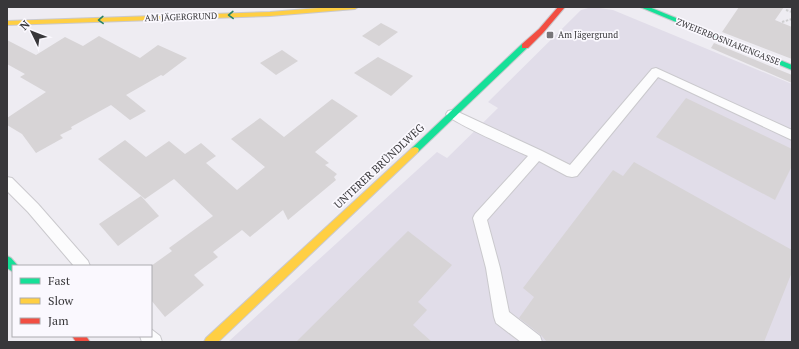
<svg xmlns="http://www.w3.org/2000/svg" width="799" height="349" viewBox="0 0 799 349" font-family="'PT Serif',serif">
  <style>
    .built { fill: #e1dde9 }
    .building { fill: #d7d4d6 }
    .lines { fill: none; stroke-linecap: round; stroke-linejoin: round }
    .lane-casing { stroke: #cac9cd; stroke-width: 2 }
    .fast-casing { stroke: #cac9cd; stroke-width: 2 }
    .slow-casing { stroke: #cac9cd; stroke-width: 2 }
    .jam-casing { stroke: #cac9cd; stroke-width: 2 }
    .path { stroke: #ceced0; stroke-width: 2; stroke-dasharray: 2.5 1.5; stroke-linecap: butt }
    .lane { fill: #fcfcfd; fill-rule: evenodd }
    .fast { fill: #16e098; fill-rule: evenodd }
    .slow { fill: #ffcf43; fill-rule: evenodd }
    .jam { fill: #f24e42; fill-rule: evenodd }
    .oneway { stroke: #298364 }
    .poi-dot { fill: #78767a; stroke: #faf8fe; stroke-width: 1.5 }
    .labels { text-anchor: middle; stroke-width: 3.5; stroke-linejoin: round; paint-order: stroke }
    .far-street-label { font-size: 9px; fill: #38373a; stroke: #faf8fe }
    .far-poi-label { font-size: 9px; fill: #38373a; stroke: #faf8fe; text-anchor: start }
    .street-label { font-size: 11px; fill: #38373a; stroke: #faf8fe }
  </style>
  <rect width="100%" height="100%" fill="#eeecf2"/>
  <!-- built -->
  <polygon class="built" points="592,7 613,10 792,84 792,342 228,342 437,152 447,158 498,108 488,102 581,10"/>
  <!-- building -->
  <g class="building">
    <polygon points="739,7 784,7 775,20 792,27 792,59 722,32"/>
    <polygon points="381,23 398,32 379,46 362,36"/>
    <polygon points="99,36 140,58 158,45 187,58 163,76 161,75 126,95 146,111 130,120 111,105 71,127 72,129 60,135 63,138 36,153 22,134 7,125 7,118 46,92 20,77 25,74 7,64 7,40 36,55 65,37 83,46"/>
    <polygon points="714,43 792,75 792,83 711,48"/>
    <polygon points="282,50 298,61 276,75 260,63"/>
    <polygon points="378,57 413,76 391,96 354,73"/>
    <polygon points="686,98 792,149 792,166 775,200 656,137"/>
    <polygon points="332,99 358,116 315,152 329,163 325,165 337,174 334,177 336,180 288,220 283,210 250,237 242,230 213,252 218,257 194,275 204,285 165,317 151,300 151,266 172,251 169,248 213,216 174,179 145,199 98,159 125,140 146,157 169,141 185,154 201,143 216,156 206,163 237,190 265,167 231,139 260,118 284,137"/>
    <polygon points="634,162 792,250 792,272 764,342 547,342 541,335 519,318 534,297 523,288 613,170 623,176"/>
    <polygon points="141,196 159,216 118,246 99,224"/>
    <polygon points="408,231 452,265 418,302 427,310 413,325 432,342 296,342"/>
  </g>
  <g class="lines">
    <defs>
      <g id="lane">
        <path d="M656 68 792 130V140L658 77 577 176 572 177 567 176 539 161 487 220 500 268 509 312 540 336 542 342H521L496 323 494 317 486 268 473 218 475 214 528 156C515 150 451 122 446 114L448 111 452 110 456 111 542 151 570 165 652 69Z"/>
        <polygon points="7,177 12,178 38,204 88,261 90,266 74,266 28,212 7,191"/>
        <polygon points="151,329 160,336 162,342 142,342 140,336 151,336"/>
      </g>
      <g id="fast">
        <polygon points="640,7 649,7 792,65 792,70"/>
        <polygon points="522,44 528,44 529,46 418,152 412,152 411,150 412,148"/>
        <polygon points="7,256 11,258 18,266 13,266 13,272 7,268"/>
      </g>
      <g id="slow">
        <polygon points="331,7 358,7 355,9 270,16 7,25 7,21 270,12"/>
        <polygon points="415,147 418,148 419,150 418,152 218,342 204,342 206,338 412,148"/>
      </g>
      <g id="jam">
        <polygon points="558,7 565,7 543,33 528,48 522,48 522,44 539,29"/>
        <polygon points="72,336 86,336 90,342 76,342"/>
      </g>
    </defs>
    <!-- lane casing -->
    <use href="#lane" class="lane-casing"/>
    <!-- fast casing -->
    <use href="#fast" class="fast-casing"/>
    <!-- slow casing -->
    <use href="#slow" class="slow-casing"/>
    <!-- jam casing -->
    <use href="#jam" class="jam-casing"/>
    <!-- path -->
    <g class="path">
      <polyline points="786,10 792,12"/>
      <polyline points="782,22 792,19"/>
    </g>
    <!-- lane -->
    <use href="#lane" class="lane"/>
    <!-- fast -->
    <use href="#fast" class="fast"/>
    <!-- slow -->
    <use href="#slow" class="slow"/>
    <!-- jam -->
    <use href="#jam" class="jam"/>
  </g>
  <!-- one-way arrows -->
  <defs><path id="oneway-chevron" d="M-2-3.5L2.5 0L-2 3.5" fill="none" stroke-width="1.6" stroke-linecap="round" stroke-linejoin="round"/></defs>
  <g class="oneway">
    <use href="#oneway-chevron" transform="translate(231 15) rotate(178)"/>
    <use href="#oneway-chevron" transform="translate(101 20) rotate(178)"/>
  </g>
  <!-- markers -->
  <rect class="poi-dot" x="546" y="31" width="8" height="8" rx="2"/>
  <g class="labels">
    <!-- far-street labels -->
    <g class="far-street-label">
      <text transform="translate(181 17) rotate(-2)" y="3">AM JÄGERGRUND</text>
      <text transform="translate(728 42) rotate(22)" y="3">ZWEIERBOSNIAKENGASSE</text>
    </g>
    <!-- far-poi labels -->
    <g class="far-poi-label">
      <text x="558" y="38">Am Jägergrund</text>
    </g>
    <!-- street labels -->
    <g class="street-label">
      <text transform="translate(379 166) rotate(-43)" y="4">UNTERER BRÜNDLWEG</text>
    </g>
  </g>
  <!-- border -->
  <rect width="799" height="349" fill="none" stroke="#38373a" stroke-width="16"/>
  <!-- legend -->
  <rect x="12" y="265" width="140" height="72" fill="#faf8fe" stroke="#acabb0"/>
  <rect x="20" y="278" width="20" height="6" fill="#16e098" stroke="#acabb0"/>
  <text x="48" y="285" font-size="12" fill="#38373a">Fast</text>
  <rect x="20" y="298" width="20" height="6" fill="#ffcf43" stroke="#acabb0"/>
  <text x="48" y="305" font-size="12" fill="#38373a">Slow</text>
  <rect x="20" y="318" width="20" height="6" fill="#f24e42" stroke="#acabb0"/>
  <text x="48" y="325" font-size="12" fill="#38373a">Jam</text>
  <!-- north arrow -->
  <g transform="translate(32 32) rotate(313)" stroke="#faf8fe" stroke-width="3" paint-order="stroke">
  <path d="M0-3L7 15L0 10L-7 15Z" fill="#38373a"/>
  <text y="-6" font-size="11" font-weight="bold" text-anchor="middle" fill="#38373a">N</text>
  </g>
</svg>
